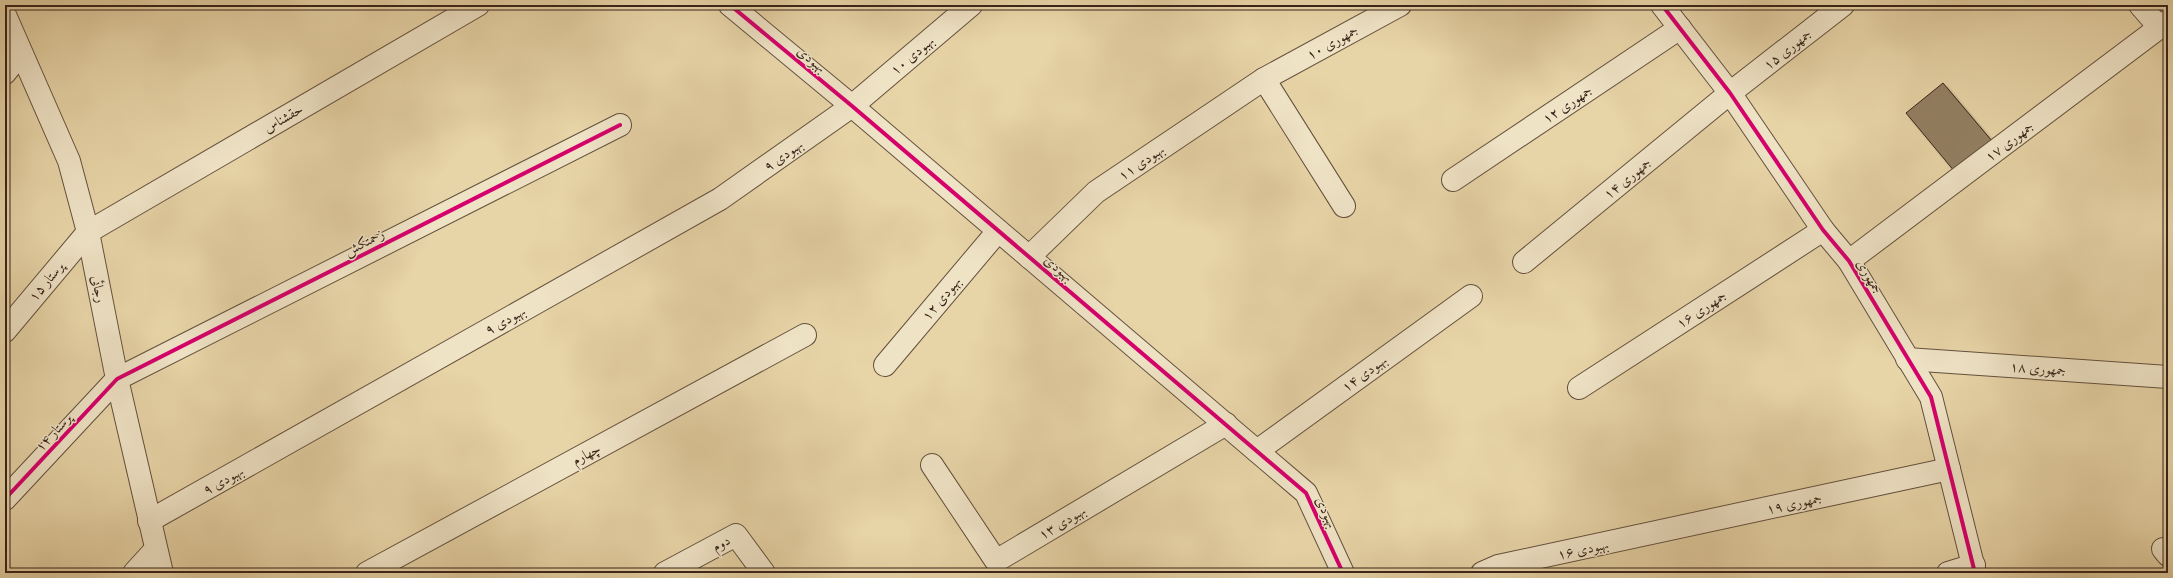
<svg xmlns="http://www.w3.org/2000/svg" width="2173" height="578" viewBox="0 0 2173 578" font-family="'IM FELL Double Pica',Amiri,serif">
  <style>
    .building { fill: #938063; stroke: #38241a; filter: url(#shadow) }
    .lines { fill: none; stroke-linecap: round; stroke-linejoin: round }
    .minor-casing { stroke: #64503d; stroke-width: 24 }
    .minor { stroke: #efe3c6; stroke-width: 22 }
    .cycleway-casing { stroke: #efe3c6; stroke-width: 6 }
    .cycleway { stroke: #d6006c; stroke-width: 4 }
    .labels { text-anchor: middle; stroke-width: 3; stroke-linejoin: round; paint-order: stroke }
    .street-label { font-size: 14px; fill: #38241a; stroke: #efe3c6 }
  </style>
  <defs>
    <filter id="shadow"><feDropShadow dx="3.5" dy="3.5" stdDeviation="1" flood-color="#0004"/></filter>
  </defs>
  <rect width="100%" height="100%" fill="#e7d4a7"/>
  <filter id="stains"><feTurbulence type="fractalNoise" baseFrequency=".005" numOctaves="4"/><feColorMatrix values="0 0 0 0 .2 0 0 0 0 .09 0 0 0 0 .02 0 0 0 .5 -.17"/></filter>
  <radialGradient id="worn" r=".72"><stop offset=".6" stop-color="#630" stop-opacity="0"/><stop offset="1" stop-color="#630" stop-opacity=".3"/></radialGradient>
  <!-- building -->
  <polygon class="building" points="1943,83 1992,141 1955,172 1906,113"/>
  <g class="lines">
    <defs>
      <g id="minor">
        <polyline points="730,5 852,106 1306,493 1343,573"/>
        <polyline points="1662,5 1730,93 1823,230 1849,261 1931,397 1975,573"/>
        <polyline points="2140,5 2160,28"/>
        <polyline points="5,15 69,161 88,232 117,379 162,573"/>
        <polyline points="5,73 21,53"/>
        <polyline points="1264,79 1344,206"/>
        <polyline points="1453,180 1680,28"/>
        <polyline points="1029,257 1096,192 1264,79 1400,5"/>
        <polyline points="1849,261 2168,21"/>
        <polyline points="1524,262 1730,93 1843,5"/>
        <polyline points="5,331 88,232 478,5"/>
        <polyline points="1907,359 2168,377"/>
        <polyline points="885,365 998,231"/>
        <polyline points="1579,388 1823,230"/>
        <polyline points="1257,451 1471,296"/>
        <polyline points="932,465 996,561 1226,424"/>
        <polyline points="5,499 117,379 620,125"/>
        <polyline points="149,521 720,199 852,106 971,5"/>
        <polyline points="2163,549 2168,555"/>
        <polyline points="134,573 155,550"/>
        <polyline points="367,573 805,335"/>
        <polyline points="665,573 736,535 764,573"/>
        <polyline points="1482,573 1498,566 1949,469"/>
        <polyline points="1948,573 1974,565"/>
      </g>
    </defs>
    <!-- minor casing -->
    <use href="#minor" class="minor-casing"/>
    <!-- minor -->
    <use href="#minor" class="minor"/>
    <defs>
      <g id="cycleway">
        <polyline points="730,5 852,106 1306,493 1343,573"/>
        <polyline points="1662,5 1730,93 1823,230 1849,261 1931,397 1975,573"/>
        <polyline points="5,499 117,379 620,125"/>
      </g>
    </defs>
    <!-- cycleway casing -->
    <use href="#cycleway" class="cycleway-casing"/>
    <!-- cycleway -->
    <use href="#cycleway" class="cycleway"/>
  </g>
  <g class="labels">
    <!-- street labels -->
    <g class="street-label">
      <text transform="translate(1332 42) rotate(-29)" y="5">جمهوری ۱۰</text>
      <text transform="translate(1787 49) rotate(-38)" y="5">جمهوری ۱۵</text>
      <text transform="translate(912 55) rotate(-40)" y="5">بهبودی ۱۰</text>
      <text transform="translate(812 59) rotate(39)" y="5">بهبودی</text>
      <text transform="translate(1567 104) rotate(-34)" y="5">جمهوری ۱۲</text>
      <text transform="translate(283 118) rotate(-30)" y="5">حقشناس</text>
      <text transform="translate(2009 141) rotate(-37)" y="5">جمهوری ۱۷</text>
      <text transform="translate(783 155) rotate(-35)" y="5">بهبودی ۹</text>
      <text transform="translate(1141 162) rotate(-34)" y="5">بهبودی ۱۱</text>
      <text transform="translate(1627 178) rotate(-39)" y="5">جمهوری ۱۴</text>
      <text transform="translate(364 242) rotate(-27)" y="5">زحمتکش</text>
      <text transform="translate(1059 268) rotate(40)" y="5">بهبودی</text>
      <text transform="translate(1870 276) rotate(59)" y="5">جمهوری</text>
      <text transform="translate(46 281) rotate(-50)" y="5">پرستار ۱۵</text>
      <text transform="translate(99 289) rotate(79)" y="5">رجائی</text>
      <text transform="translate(941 298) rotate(-50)" y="5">بهبودی ۱۲</text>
      <text transform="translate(1701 309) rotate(-33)" y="5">جمهوری ۱۶</text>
      <text transform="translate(505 320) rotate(-29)" y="5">بهبودی ۹</text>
      <text transform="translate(2038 368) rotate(4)" y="5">جمهوری ۱۸</text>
      <text transform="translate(1364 373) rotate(-36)" y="5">بهبودی ۱۴</text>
      <text transform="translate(53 432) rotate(-47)" y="5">پرستار ۱۴</text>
      <text transform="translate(586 454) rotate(-28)" y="5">چهارم</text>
      <text transform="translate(223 480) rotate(-29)" y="5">بهبودی ۹</text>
      <text transform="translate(1794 503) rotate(-12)" y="5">جمهوری ۱۹</text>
      <text transform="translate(1327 512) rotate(65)" y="5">بهبودی</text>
      <text transform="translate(1062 522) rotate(-31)" y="5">بهبودی ۱۳</text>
      <text transform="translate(721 543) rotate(-28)" y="5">دوم</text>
      <text transform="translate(1583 549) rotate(-12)" y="5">بهبودی ۱۶</text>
    </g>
  </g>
  <!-- margin -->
  <rect width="2173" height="578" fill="none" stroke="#e7d4a7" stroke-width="20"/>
  <rect x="6" y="6" width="2161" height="566" fill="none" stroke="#38241a" stroke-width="2"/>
  <rect x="10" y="10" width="2153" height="558" fill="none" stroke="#38241a"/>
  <rect width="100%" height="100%" filter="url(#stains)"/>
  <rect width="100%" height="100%" fill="url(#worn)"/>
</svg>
